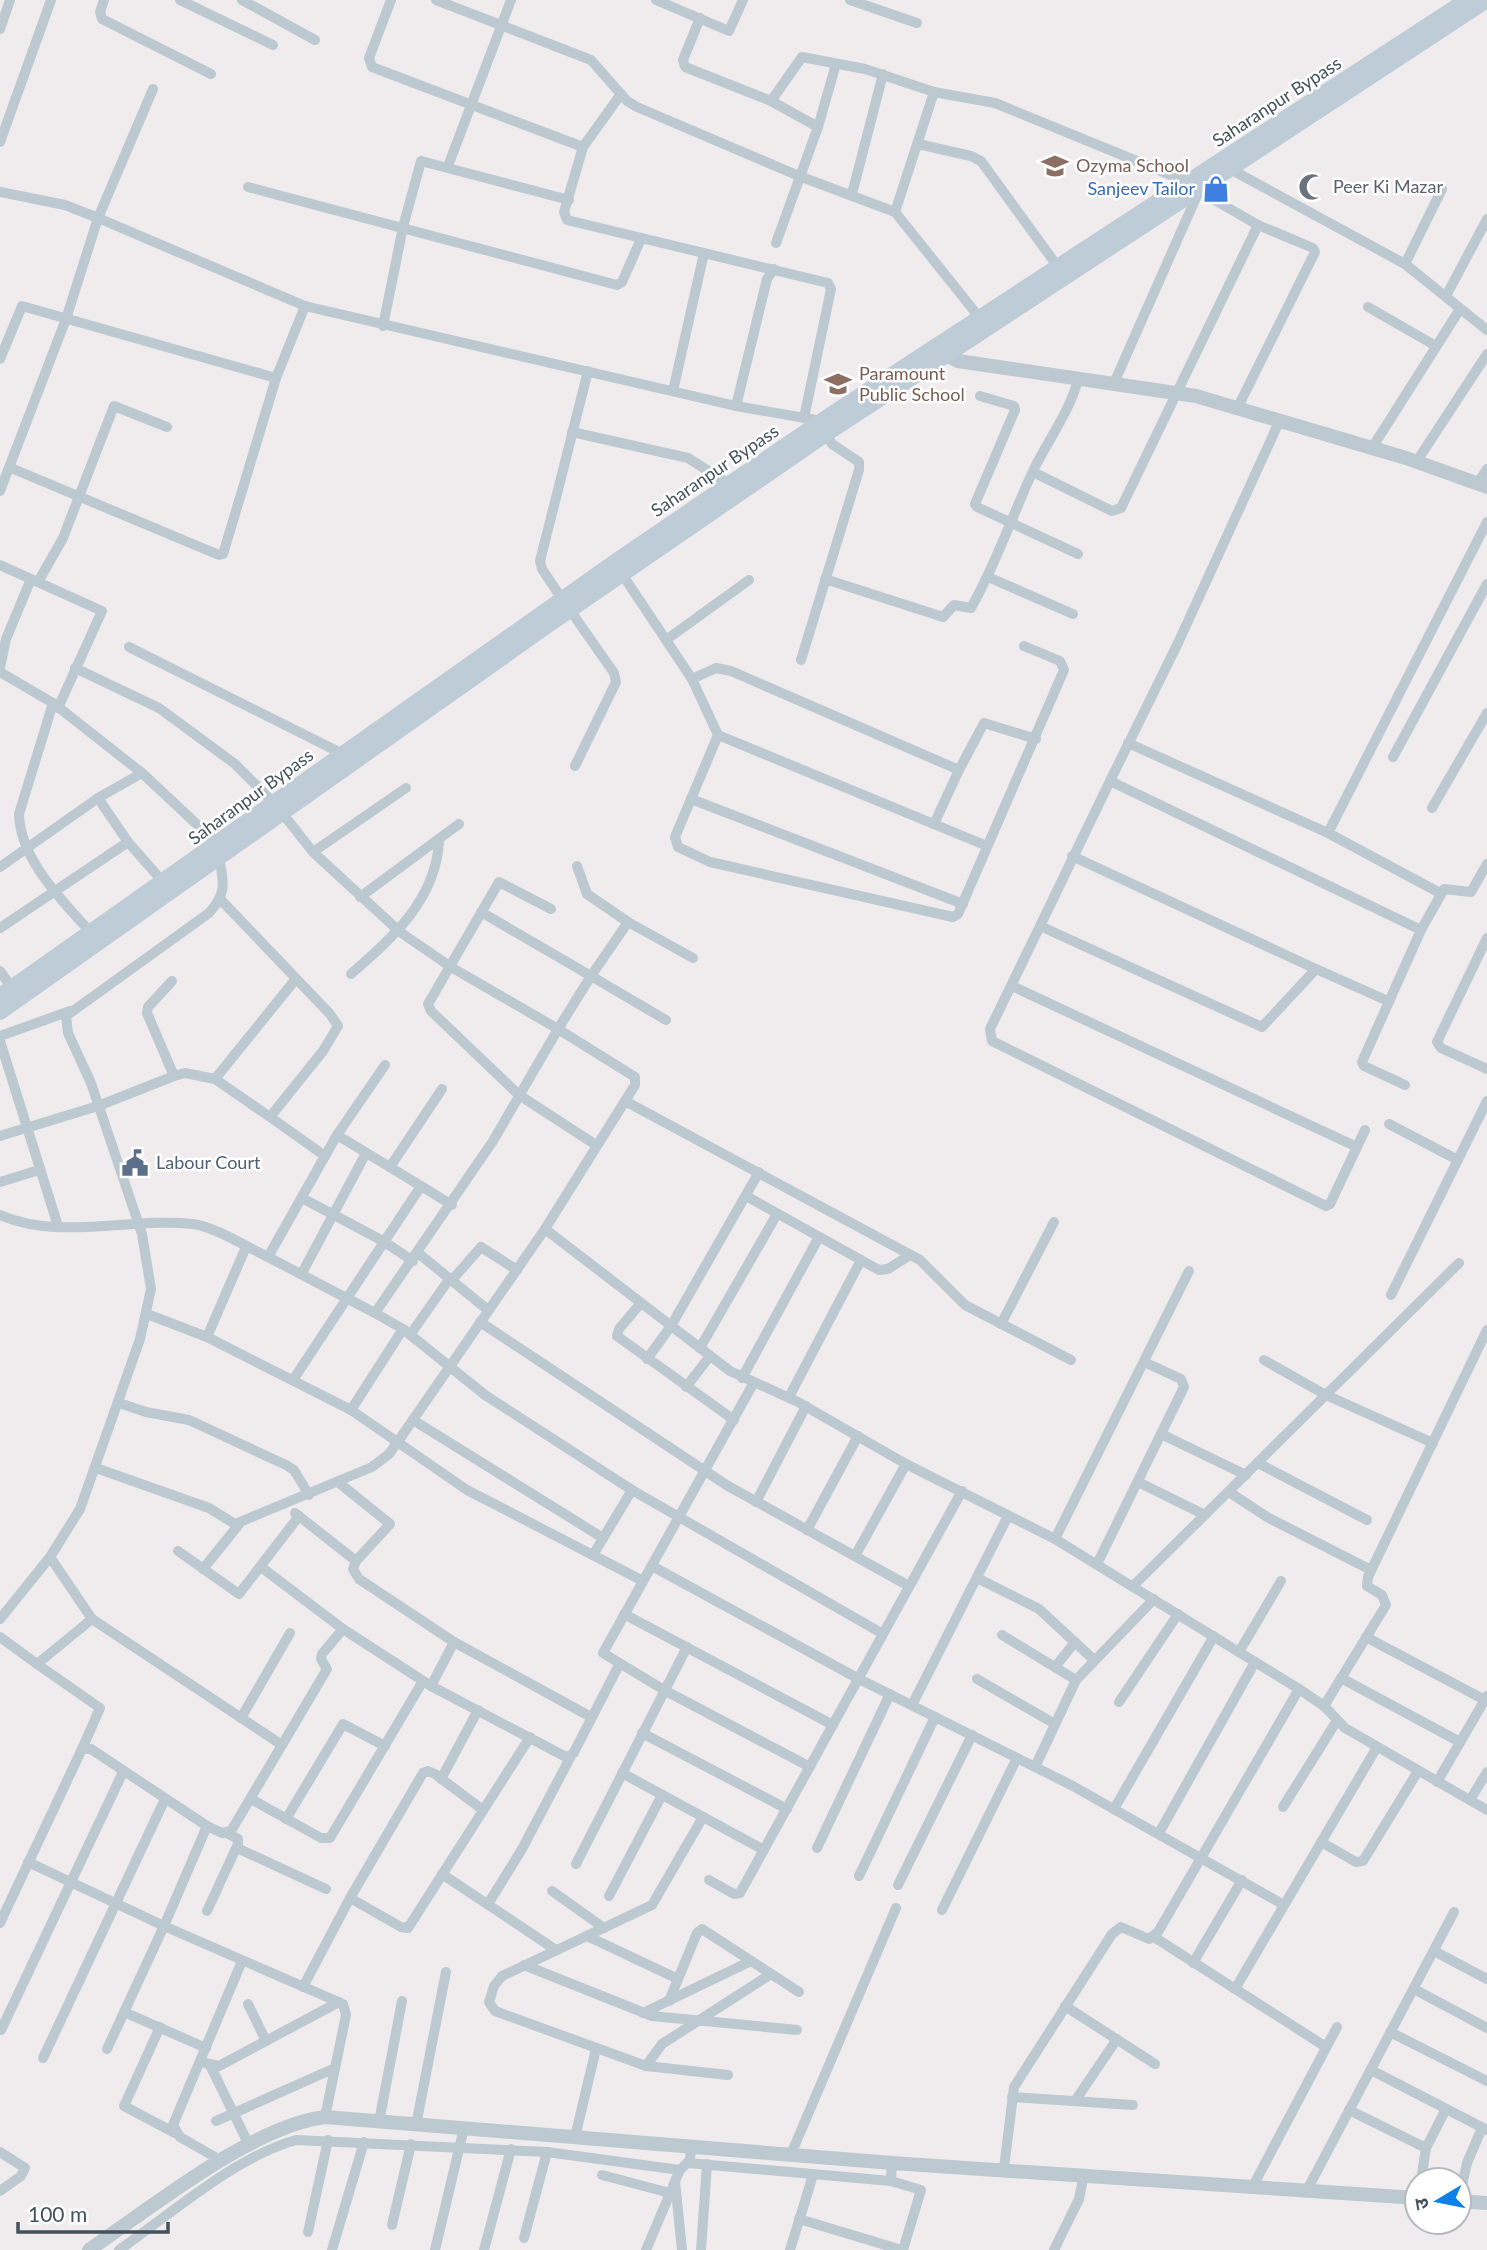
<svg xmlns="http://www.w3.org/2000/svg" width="1487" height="2250" viewBox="0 0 1487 2250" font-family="Lato,'Noto Sans Devanagari',sans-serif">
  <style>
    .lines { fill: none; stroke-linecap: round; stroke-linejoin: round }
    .minor { stroke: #bcc9d0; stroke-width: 10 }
    .tertiary { stroke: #bcc9d0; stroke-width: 14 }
    .secondary { stroke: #beccd8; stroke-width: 16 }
    .labels { text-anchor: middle; stroke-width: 5; stroke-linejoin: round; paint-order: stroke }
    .street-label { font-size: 18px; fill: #44525b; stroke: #fff }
    .education-label { font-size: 18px; fill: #785e54; stroke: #fff; text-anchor: start }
    .worship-label { font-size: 18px; fill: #5b616d; stroke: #fff; text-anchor: start }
    .shop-label { font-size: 18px; fill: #366cbe; stroke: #fff; text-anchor: end }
    .service-label { font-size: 18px; fill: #4e5e75; stroke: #fff; text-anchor: start }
  </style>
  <rect width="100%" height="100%" fill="#f0eced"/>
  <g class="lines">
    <!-- minor -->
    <g class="minor">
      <polyline points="104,0 100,12 102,19 211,74"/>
      <polyline points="180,0 273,45"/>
      <polyline points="242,0 315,40"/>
      <polyline points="391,0 369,58 372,67 583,147 621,94"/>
      <polyline points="436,0 591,60 627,101 637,107 799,176 895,212 979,317"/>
      <polyline points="656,0 729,31 743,0"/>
      <polyline points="850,0 917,23"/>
      <polyline points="700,18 683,60 685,67 771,101 818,127"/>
      <polyline points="0,29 10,0"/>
      <polyline points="771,101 802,57 865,69 934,92 995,103 1188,182"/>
      <polyline points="0,142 51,0"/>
      <polyline points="918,144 971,156 981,161 1058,267"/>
      <polyline points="583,147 564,212 567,220 828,283 831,289 804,418"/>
      <polyline points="448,166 511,0"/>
      <polyline points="1230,169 1405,264 1487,330"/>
      <polyline points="248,187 617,285 622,282 641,239"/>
      <polyline points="0,192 65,205 98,218 305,306 736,406 822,421"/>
      <polyline points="852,194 883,74"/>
      <polyline points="895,212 934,92"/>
      <polyline points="776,243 818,127 836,64"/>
      <polyline points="1405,264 1442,189"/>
      <polyline points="1446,296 1487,219"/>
      <polyline points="1368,307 1436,346"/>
      <polyline points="383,326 403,227 421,161 569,200"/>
      <polyline points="0,359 22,306 276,378 305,306"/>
      <polyline points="1114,383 1199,191 1258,225 1313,248 1315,252 1237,409"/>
      <polyline points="673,391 704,253"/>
      <polyline points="980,396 1014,406 1015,410 975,504 977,507 1078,554"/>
      <polyline points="736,406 767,279 774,269"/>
      <polyline points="1280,420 1178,643 1110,781 1421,930 1444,889 1471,892 1487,864"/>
      <polyline points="572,432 688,458 729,484"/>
      <polyline points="1372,448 1460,309"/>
      <polyline points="1417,461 1487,354"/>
      <polyline points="11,468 219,555 223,554 276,378"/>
      <polyline points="1033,472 1112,511 1121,508 1258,225"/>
      <polyline points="1478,483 1487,469"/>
      <polyline points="0,491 66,319 98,218 153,89"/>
      <polyline points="0,565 102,611 58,708"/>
      <polyline points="622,574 666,640"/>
      <polyline points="988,577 1073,614"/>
      <path d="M825 579 943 617 954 605 971 608C996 564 1012 516 1033 471 1048 440 1069 413 1078 380"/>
      <polyline points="749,580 666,640 692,679 718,735 987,846"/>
      <polyline points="38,582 63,538 114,406 167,427"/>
      <polyline points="562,599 542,569 540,561 588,371"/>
      <polyline points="570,610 614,673 616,682 575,766"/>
      <polyline points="129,647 343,754"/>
      <polyline points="801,660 859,470 859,462 832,444 826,434"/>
      <polyline points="0,668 6,639 31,579"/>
      <polyline points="75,668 159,708 235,764 275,804 313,852 400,932 451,967 558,1029 591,976 481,912"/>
      <polyline points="0,672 53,703 142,773 219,845"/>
      <polyline points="692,679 716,668 731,671 959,770 934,824"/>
      <path d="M53 703 19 814C20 860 63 901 91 933"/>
      <polyline points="718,735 675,837 678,847 710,862 953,917 958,914 1064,670 1060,661 1024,646"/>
      <polyline points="1128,743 1328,833 1440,893"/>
      <polyline points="1393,757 1487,584"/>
      <polyline points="959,770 984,723 1036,739"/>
      <polyline points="98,798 128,842 164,883"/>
      <polyline points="691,799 963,904"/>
      <polyline points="1432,808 1487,713"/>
      <polyline points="1328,833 1487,522"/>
      <polyline points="313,852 406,788"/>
      <polyline points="1072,856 1316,969 1262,1027 1040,926 1110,781"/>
      <polyline points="577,866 587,894 628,922 591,976 666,1020"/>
      <polyline points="0,867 98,798 142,773"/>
      <polyline points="360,897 459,824"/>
      <polyline points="551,909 499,882 428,1004 431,1011 519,1095 596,1145"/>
      <polyline points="628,922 693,958"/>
      <polyline points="1040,926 990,1029 992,1041 1326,1206 1330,1204 1365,1130"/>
      <polyline points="0,928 128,842"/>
      <polyline points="1487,938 1437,1042 1441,1048 1487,1069"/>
      <polyline points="1316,969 1388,1001"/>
      <polyline points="0,971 12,988"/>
      <path d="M351 974C392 938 436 900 439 841"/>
      <polyline points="172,981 148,1007 147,1013 174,1076"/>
      <polyline points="1012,986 1357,1147"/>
      <polyline points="0,1036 70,1011"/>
      <polyline points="0,1041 58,1226"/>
      <polyline points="215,1079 270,1117 323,1051 338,1026 330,1014 221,900"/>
      <polyline points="1405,1085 1364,1066 1362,1062 1421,930"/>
      <polyline points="625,1101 920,1260 965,1305 1071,1360"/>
      <polyline points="1389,1124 1458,1160"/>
      <polyline points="337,1135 385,1065"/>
      <polyline points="0,1136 98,1106 174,1076 185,1073 215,1079 295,980"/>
      <polyline points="325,1156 337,1135 421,1186"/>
      <polyline points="390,1167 442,1089"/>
      <polyline points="0,1182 39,1170"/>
      <polyline points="746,1196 879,1270 888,1269 910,1255"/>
      <polyline points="302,1198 383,1241 413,1261"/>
      <path d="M0 1215C61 1241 130 1217 193 1224 215 1227 247 1247 268 1257L325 1156 270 1117"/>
      <polyline points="545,1229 730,1371 798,1402 906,1464 1055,1539 1299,1689"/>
      <polyline points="418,1253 488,1310"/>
      <polyline points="302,1273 366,1153"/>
      <polyline points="452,1280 481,1247 517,1270"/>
      <polyline points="1391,1295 1487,1101"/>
      <polyline points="641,1303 619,1329 617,1336 734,1420"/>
      <polyline points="375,1313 403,1329 485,1395 632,1490 883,1634"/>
      <polyline points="147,1314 207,1337 351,1410 467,1490 643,1581"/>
      <polyline points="480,1322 728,1486 909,1586"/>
      <polyline points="1001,1324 1054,1222"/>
      <polyline points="410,1335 450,1278"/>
      <polyline points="207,1337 246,1247"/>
      <polyline points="700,1348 777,1214"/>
      <polyline points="647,1359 671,1326 759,1172"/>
      <polyline points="1264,1360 1326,1395 1433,1443"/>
      <polyline points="742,1378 819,1237"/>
      <polyline points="293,1380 421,1186 452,1205"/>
      <polyline points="753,1384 603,1653 664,1690 810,1767"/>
      <polyline points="686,1387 710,1356"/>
      <polyline points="789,1397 861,1260"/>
      <polyline points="119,1403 146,1412 189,1420 286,1465 294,1470 309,1495"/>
      <polyline points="351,1410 403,1329"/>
      <polyline points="413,1420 603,1538"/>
      <polyline points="1161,1434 1246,1475"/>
      <polyline points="1258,1463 1367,1520"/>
      <polyline points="96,1468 209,1508 235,1524 372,1467 389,1454 399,1440 545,1229 635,1085 635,1077 558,1029 493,1141 375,1313 268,1257"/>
      <polyline points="338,1482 390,1524 356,1561 353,1569 359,1579 454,1642 591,1717"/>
      <polyline points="1138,1482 1205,1515"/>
      <polyline points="1229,1492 1267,1517 1371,1570"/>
      <polyline points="756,1502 806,1406"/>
      <polyline points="295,1513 356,1561"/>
      <polyline points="807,1530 858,1436"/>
      <polyline points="1055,1539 1189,1271"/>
      <polyline points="178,1551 239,1594 299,1516"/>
      <polyline points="593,1555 632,1490"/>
      <polyline points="855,1556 906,1464"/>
      <polyline points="50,1557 92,1619 282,1745 231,1831 222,1833 207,1826 164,1926 343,2004 346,2015 325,2117"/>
      <polyline points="1097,1564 1184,1387 1181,1379 1144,1362"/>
      <polyline points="652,1566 859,1679 1071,1785 1284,1905"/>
      <polyline points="261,1567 343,1629 431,1686 566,1757 573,1754 619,1665"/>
      <polyline points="203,1569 240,1523"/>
      <polyline points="977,1578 1039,1609 1093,1659"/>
      <polyline points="1133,1586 1459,1263"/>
      <polyline points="624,1614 833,1725"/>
      <path d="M0 1619 50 1557 80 1509 140 1339 151 1289 142 1234 91 1083 68 1033 66 1016 209 913C227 893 224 883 219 858"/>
      <polyline points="1002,1635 1076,1680"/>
      <polyline points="0,1637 37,1664 92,1619"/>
      <polyline points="1366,1637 1485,1700"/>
      <polyline points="1239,1652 1281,1581"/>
      <polyline points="37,1664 100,1708 82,1749"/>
      <polyline points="1055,1667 1075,1642"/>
      <polyline points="1341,1678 1460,1742"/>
      <polyline points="977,1679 1055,1724"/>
      <polyline points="431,1686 454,1642"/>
      <polyline points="1119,1702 1178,1614"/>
      <polyline points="912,1705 1008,1516"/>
      <polyline points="1324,1706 1345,1728 1487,1810"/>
      <polyline points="241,1718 290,1633"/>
      <polyline points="642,1733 787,1809"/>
      <polyline points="282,1745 327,1669 321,1659 322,1654 343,1629"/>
      <polyline points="1035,1767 1076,1680 1154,1599"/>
      <polyline points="622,1773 764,1850"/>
      <polyline points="441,1779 478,1710"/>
      <polyline points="1437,1782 1487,1696"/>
      <polyline points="251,1799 321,1838 330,1838 423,1681"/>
      <polyline points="1470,1800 1487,1772"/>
      <polyline points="1283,1807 1336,1722"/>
      <polyline points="1114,1809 1214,1636"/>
      <polyline points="703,1817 652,1905 502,1976 494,1986 489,2002 495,2011 646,2066 728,2075"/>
      <polyline points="286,1819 343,1724 385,1746"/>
      <polyline points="1159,1833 1255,1662"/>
      <polyline points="1321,1842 1356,1862 1363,1861 1418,1771"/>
      <polyline points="237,1848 326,1889"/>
      <polyline points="817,1848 890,1694"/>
      <polyline points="28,1862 164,1926 107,2049"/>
      <polyline points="576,1864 687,1647"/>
      <polyline points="442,1874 556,1950"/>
      <polyline points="859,1876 935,1717"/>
      <polyline points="709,1880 734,1894 740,1893 962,1491"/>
      <polyline points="898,1885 972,1735"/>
      <polyline points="552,1891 604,1928"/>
      <polyline points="609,1896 662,1795"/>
      <polyline points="350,1898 401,1927 408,1928 530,1737"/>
      <polyline points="488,1904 522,1849 570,1758"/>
      <polyline points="942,1910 1017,1758"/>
      <polyline points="207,1911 238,1844 238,1839 227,1833"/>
      <polyline points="0,1923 82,1749 91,1749 207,1826"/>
      <polyline points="587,1936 678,1979"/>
      <polyline points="1154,1937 1326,2047"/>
      <polyline points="1434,1951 1487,1979"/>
      <polyline points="1193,1963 1242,1880"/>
      <polyline points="524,1965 652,2016 797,2030"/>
      <polyline points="303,1987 350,1898 423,1773 428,1771 435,1774 483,1810"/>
      <polyline points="1235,1989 1377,1747"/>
      <polyline points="1414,1989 1487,2028"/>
      <polyline points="669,2001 697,1933 702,1929 799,1992"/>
      <polyline points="248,2004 266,2041"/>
      <polyline points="1065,2006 1155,2064"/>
      <polyline points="124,2012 206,2048"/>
      <polyline points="643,2013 751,1961"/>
      <polyline points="160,2027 124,2106 175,2133"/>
      <polyline points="1,2030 123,1772"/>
      <polyline points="1390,2032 1487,2081"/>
      <polyline points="43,2058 165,1799"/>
      <polyline points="201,2062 219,2066 339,2002"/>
      <polyline points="210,2065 249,2145"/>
      <polyline points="646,2066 662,2044 771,1974"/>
      <polyline points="1371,2070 1487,2130"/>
      <polyline points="1012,2097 1133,2105"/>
      <polyline points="1075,2101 1117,2039"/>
      <polyline points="1349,2110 1426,2148"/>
      <polyline points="216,2121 335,2068"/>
      <polyline points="379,2122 402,2001"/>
      <polyline points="416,2125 446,1972"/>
      <polyline points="575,2137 596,2049"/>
      <polyline points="0,2152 25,2168 21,2176 0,2191"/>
      <polyline points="791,2154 896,1908"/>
      <polyline points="222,2161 180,2137 173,2125 242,1961"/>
      <polyline points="688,2163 891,2181"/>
      <polyline points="892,2163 891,2181 921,2190 903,2250"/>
      <polyline points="1004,2168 1014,2087 1112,1934 1121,1927 1149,1939 1158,1932 1299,1689 1324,1706 1386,1605 1382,1595 1367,1586 1368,1577 1487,1330"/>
      <polyline points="602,2175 670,2193"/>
      <polyline points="1421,2180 1426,2148 1446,2109"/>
      <polyline points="1253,2186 1337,2027"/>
      <polyline points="1307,2190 1454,1912"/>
      <polyline points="1459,2199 1467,2163 1482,2128"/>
      <polyline points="799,2219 902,2250"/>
      <polyline points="392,2225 411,2144"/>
      <polyline points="308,2232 328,2140"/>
      <polyline points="524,2238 547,2152"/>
      <path d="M119 2250C171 2214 235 2157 296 2140L547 2152 680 2170"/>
      <polyline points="332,2250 364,2142"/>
      <polyline points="435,2250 464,2128"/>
      <polyline points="484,2250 511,2149"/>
      <polyline points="646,2250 674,2184"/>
      <polyline points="682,2250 675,2181 680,2170 690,2160 691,2146"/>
      <polyline points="701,2250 707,2164"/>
      <polyline points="790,2250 813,2175"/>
      <polyline points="1054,2250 1079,2199 1084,2174"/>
    </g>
    <!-- tertiary -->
    <g class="tertiary">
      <polyline points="942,349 946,355 958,361 1196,396 1406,458 1487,487"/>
      <polyline points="1459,2201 1487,2203"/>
      <path d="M89 2250C151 2208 252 2126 325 2117L892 2163 1417 2198"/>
    </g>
    <!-- secondary -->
    <g class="secondary">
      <polyline points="0,996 615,562 835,412 1467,0"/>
      <polyline points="0,1012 548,625 826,434 1487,0"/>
    </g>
  </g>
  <!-- icons -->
  <defs>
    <symbol id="school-bare" viewBox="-9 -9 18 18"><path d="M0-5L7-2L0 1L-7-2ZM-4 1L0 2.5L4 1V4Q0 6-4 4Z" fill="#8d6e63" stroke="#fff" stroke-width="2.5" paint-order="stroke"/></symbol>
    <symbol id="mosque-bare" viewBox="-9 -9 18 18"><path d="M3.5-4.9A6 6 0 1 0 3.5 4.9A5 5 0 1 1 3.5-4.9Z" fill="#6b7280" stroke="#fff" stroke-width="2.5" paint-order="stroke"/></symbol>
    <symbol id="shop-bare" viewBox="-9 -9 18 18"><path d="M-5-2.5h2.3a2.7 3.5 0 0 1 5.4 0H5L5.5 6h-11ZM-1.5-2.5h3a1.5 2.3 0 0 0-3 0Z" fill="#3f7fe0" stroke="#fff" stroke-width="2.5" paint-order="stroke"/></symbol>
    <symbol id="civic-bare" viewBox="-9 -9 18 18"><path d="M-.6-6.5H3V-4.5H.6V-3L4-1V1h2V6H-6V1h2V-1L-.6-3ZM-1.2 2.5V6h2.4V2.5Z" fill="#5c6f8a" stroke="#fff" stroke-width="2.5" paint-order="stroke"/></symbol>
  </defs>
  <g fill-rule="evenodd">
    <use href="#school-bare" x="1036" y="147" width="38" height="38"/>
    <use href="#mosque-bare" x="1293" y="168" width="38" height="38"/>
    <use href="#shop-bare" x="1197" y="170" width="38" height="38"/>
    <use href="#school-bare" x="819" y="365" width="38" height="38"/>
    <use href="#civic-bare" x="116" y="1144" width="38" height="38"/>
  </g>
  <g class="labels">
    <!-- street labels -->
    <g class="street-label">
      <text transform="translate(1277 102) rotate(-33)" y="6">Saharanpur Bypass</text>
      <text transform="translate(715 471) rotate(-34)" y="6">Saharanpur Bypass</text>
      <text transform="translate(251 797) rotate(-36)" y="6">Saharanpur Bypass</text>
    </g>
    <!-- education labels -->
    <g class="education-label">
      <text x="1076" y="172">Ozyma School</text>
      <text x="859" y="380">Paramount<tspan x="859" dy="21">Public School</tspan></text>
    </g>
    <!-- worship labels -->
    <g class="worship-label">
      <text x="1333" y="193">Peer Ki Mazar</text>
    </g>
    <!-- shop labels -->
    <g class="shop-label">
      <text x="1195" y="195">Sanjeev Tailor</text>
    </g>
    <!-- service labels -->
    <g class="service-label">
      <text x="156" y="1169">Labour Court</text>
    </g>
  </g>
  <!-- north arrow -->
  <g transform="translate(1438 2201) rotate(260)"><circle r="33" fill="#ffffff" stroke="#b4babd" stroke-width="2"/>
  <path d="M0-5L12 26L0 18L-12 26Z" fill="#0c81ea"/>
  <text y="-10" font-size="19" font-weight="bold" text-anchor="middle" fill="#44525b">उ</text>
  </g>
  <!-- scale -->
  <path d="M18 2222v10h150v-10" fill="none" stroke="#44525b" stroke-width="3.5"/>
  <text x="28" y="2222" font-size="21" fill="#44525b" stroke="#ffffff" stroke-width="5" paint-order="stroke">100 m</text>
</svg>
